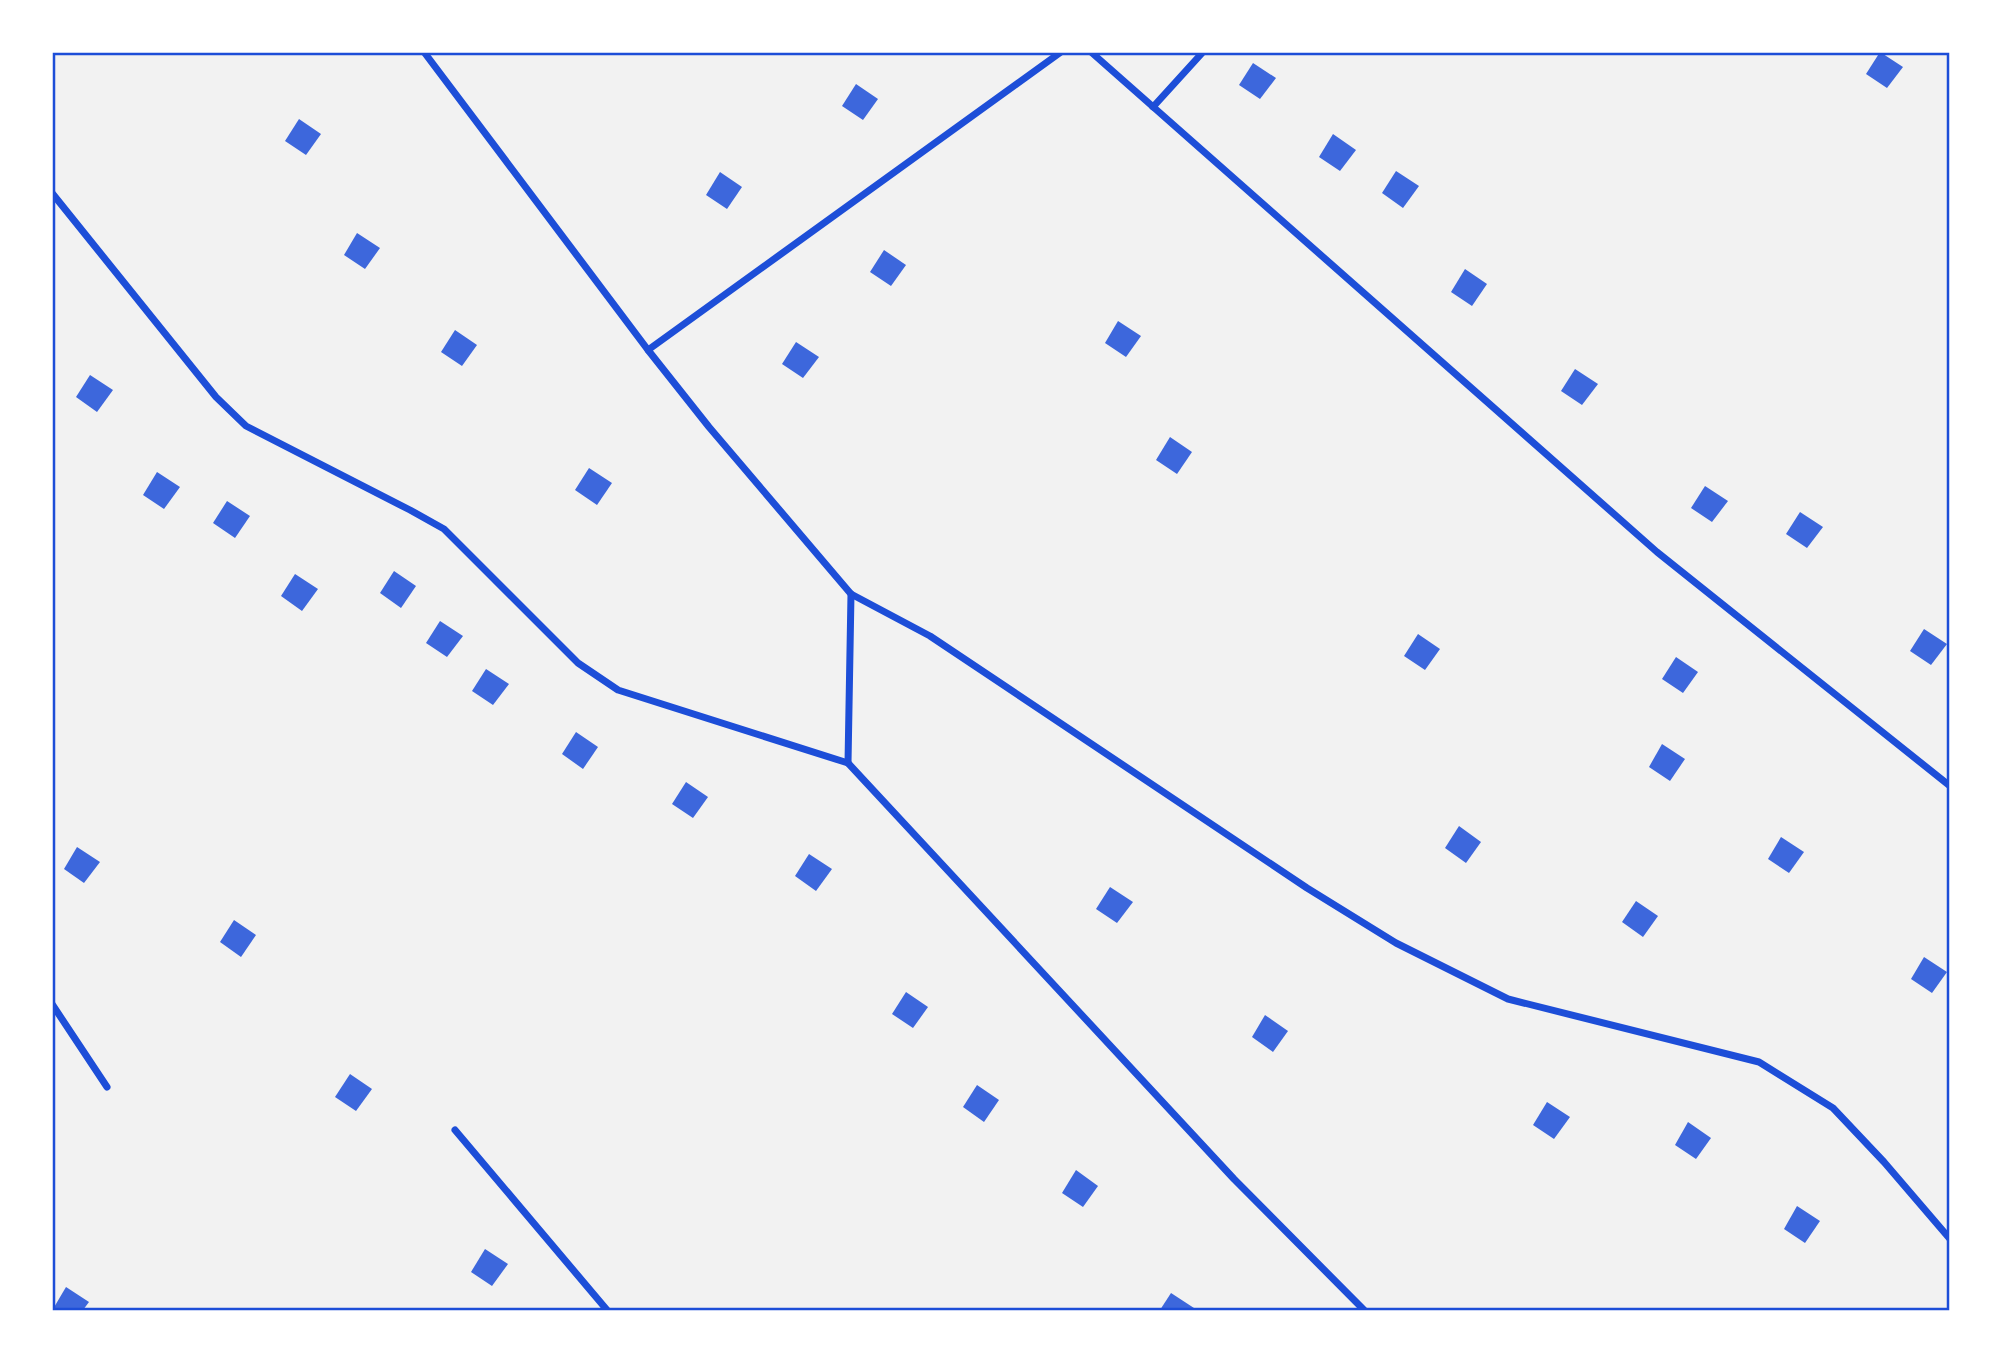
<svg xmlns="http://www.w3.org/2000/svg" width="2002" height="1363" viewBox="0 0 2002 1363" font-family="Rubik,sans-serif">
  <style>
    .building { fill: #3d67dc }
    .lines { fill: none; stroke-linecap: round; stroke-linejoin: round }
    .minor { stroke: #1d4ed8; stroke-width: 7 }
    .neatline { fill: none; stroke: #1d4ed8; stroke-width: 2.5 }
  </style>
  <rect width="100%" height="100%" fill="#f2f2f2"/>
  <!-- building -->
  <g class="building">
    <polygon points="1880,52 1903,67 1887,88 1866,74"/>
    <polygon points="1253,63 1276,78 1260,99 1239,85"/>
    <polygon points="856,84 878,99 863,120 842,106"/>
    <polygon points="299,119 321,134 306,155 285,141"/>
    <polygon points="1333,134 1356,150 1340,171 1319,157"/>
    <polygon points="1396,171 1419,186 1403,208 1382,193"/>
    <polygon points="720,172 742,187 727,209 706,195"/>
    <polygon points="357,233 380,248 365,269 344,255"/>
    <polygon points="884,250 906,265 891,286 870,272"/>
    <polygon points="1465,269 1487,284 1472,306 1451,292"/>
    <polygon points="1118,321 1141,336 1126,357 1105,343"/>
    <polygon points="455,330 477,345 462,366 441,352"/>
    <polygon points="796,342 819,357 803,378 782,364"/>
    <polygon points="1575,369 1598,384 1582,405 1561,391"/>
    <polygon points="90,375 113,390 97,412 76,397"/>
    <polygon points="1170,437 1192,452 1177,474 1156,460"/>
    <polygon points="589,468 612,483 597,505 575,490"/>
    <polygon points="157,472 180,487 164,509 143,495"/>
    <polygon points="1705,486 1728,501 1712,522 1691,508"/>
    <polygon points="227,501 250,516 235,538 213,523"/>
    <polygon points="1800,512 1823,527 1807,548 1786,534"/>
    <polygon points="394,571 416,586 401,608 380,593"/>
    <polygon points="295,574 318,589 302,611 281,596"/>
    <polygon points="440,621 463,636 447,657 426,643"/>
    <polygon points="1924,629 1947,644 1931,665 1910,651"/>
    <polygon points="1418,634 1440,649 1425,670 1404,656"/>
    <polygon points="1676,657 1698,672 1683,693 1662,679"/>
    <polygon points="486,669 509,684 493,705 472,691"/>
    <polygon points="576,732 598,747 583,769 562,754"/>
    <polygon points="1662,744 1685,759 1670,781 1649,767"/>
    <polygon points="686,782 708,797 693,818 672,804"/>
    <polygon points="1459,826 1481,842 1466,863 1445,848"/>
    <polygon points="1781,837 1804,852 1789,873 1768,859"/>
    <polygon points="77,847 100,862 84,883 64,869"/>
    <polygon points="809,854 832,869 816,891 795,876"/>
    <polygon points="1110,887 1133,902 1117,923 1096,909"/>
    <polygon points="1636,901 1658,916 1643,937 1622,922"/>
    <polygon points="234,920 256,935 241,957 220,942"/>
    <polygon points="1924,957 1947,972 1932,993 1911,979"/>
    <polygon points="906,992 928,1007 913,1028 892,1014"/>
    <polygon points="1265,1015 1288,1031 1273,1052 1252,1037"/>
    <polygon points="350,1074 372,1089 356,1111 335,1097"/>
    <polygon points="977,1085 999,1100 984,1122 963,1107"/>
    <polygon points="1547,1102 1570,1117 1554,1139 1533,1125"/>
    <polygon points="1688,1122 1711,1138 1696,1159 1675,1145"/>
    <polygon points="1076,1170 1098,1186 1083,1207 1062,1193"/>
    <polygon points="1797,1206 1820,1221 1805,1243 1784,1229"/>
    <polygon points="485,1249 508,1264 492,1286 471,1272"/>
    <polygon points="66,1287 89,1302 83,1310 53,1309"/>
    <polygon points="1171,1293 1194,1308 1192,1310 1160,1310"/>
  </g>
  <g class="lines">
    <!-- minor -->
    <g class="minor">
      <polyline points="424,52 648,350 709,427 851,594 930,636 1307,888 1396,943 1508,999 1759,1062 1833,1108 1884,1162 1950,1239"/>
      <polyline points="1091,52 1657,552 1950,786"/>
      <polyline points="1153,107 1203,52"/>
      <polyline points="52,193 216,397 246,426 410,510 444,529 578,663 618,690 848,763 1234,1179 1364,1310"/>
      <polyline points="648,350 1061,52"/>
      <polyline points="848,763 851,594"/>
      <polyline points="52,1004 107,1087"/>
      <polyline points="455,1130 607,1310"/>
    </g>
  </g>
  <!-- border -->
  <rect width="2002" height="1363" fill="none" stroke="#ffffff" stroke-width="108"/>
  <rect x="54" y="54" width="1894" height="1255" class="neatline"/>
</svg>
